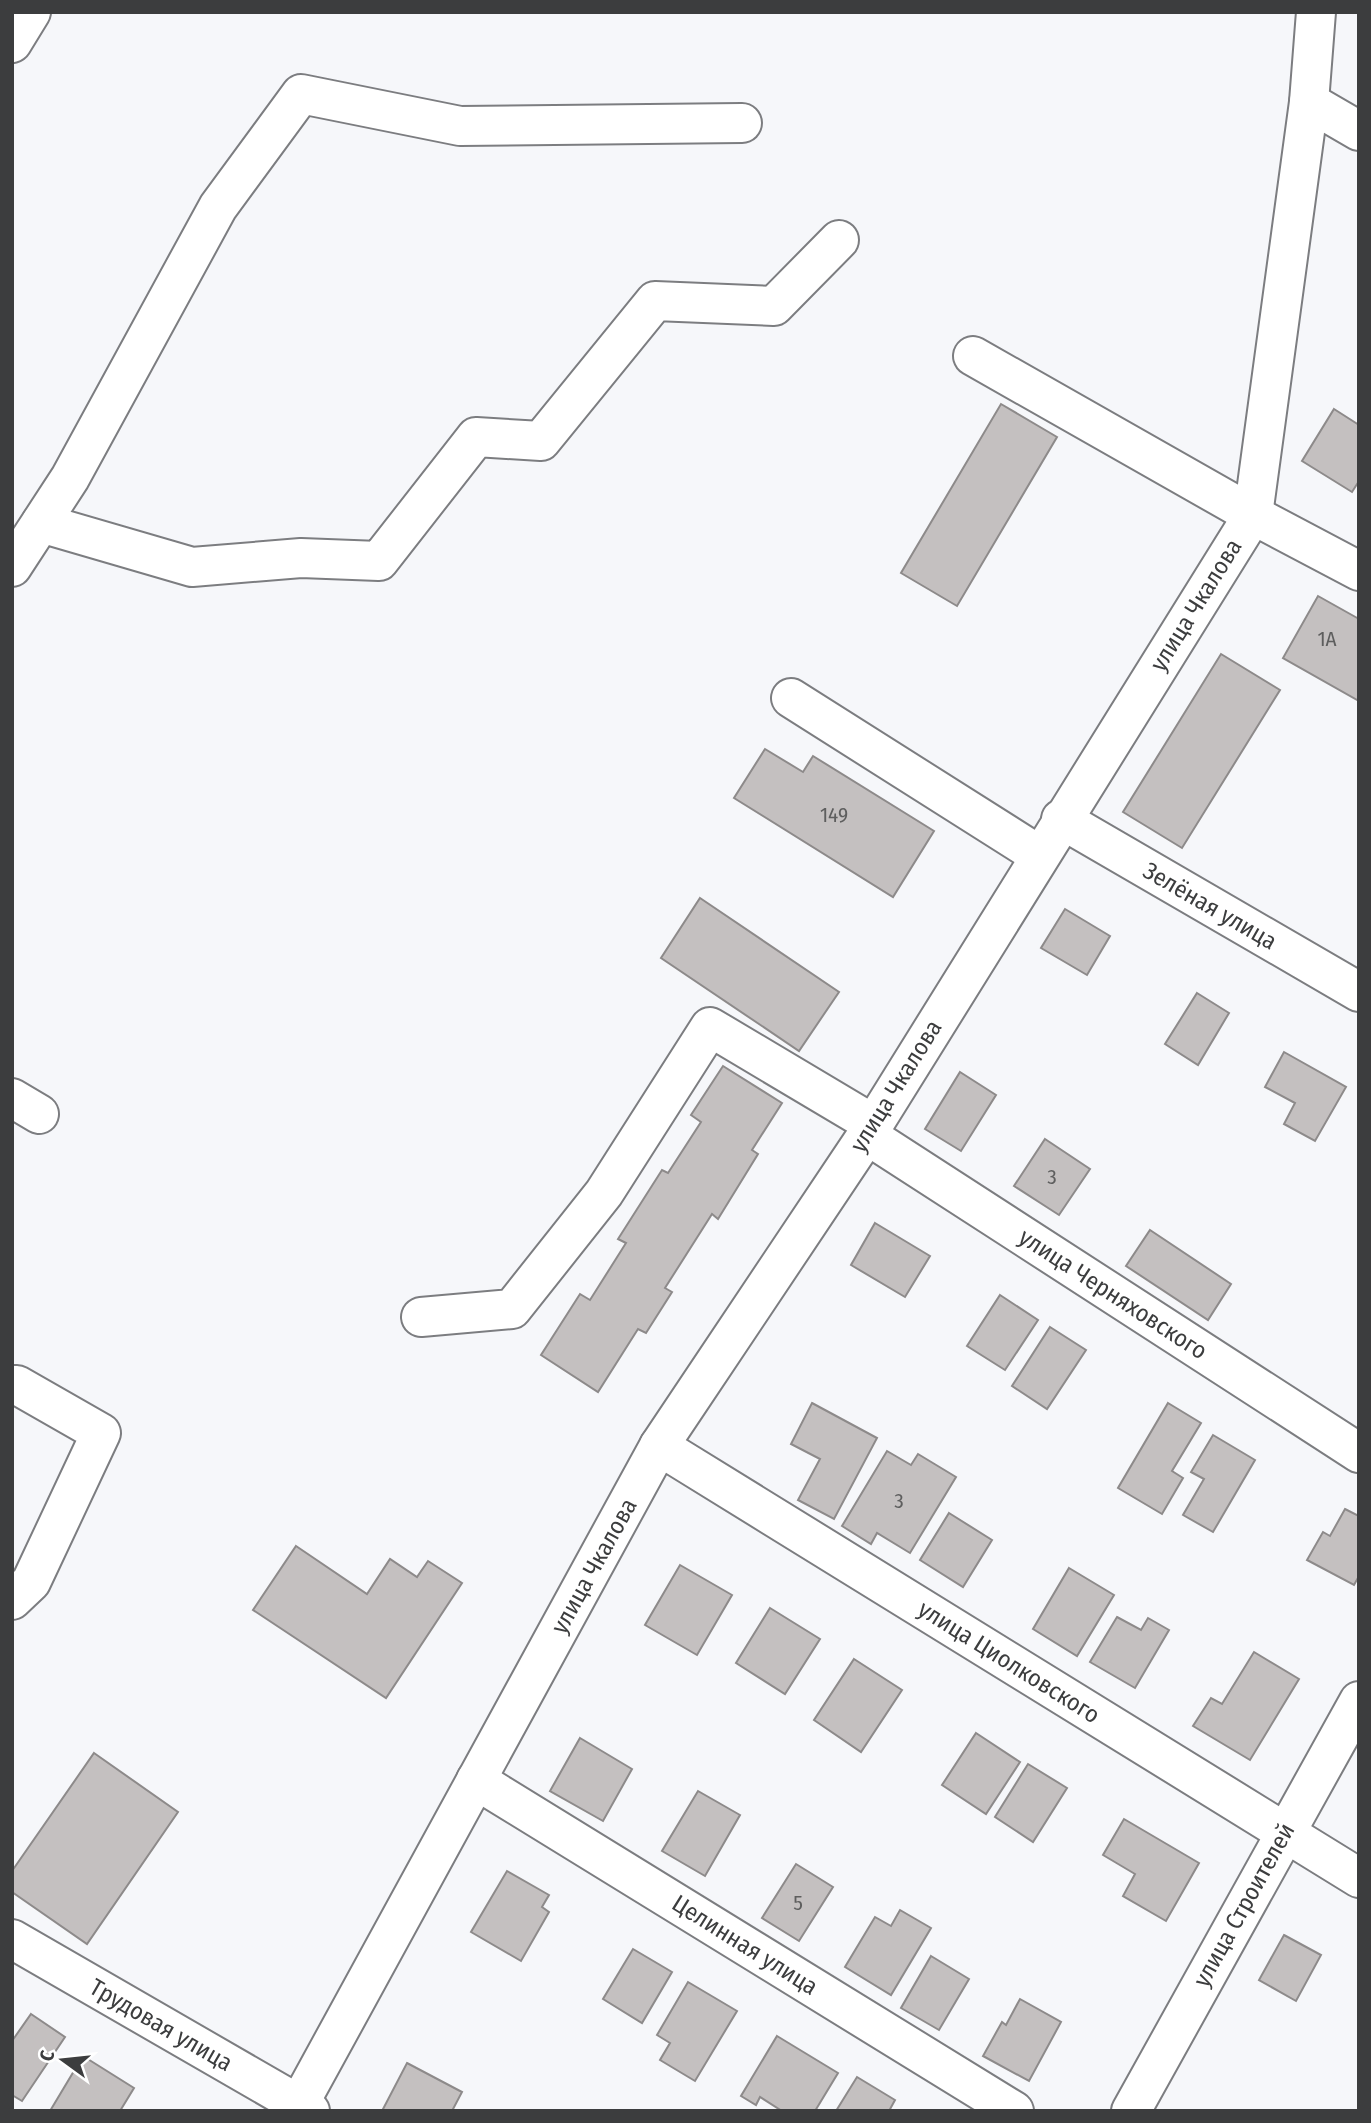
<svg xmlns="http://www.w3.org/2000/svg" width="1371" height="2123" viewBox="0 0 1371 2123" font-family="'Fira Sans Condensed',sans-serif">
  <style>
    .building { fill: #c4c0c0; stroke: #8d8a8a; stroke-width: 2 }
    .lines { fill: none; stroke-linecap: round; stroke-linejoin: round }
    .minor-casing { stroke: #7c7d80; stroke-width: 42 }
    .minor { stroke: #fff; stroke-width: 38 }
    .labels { text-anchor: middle; stroke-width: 5; stroke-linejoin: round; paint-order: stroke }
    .number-label { font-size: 21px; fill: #5e5e5e }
    .street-label { font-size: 24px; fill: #3c3d3e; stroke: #fff }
  </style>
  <rect width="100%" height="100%" fill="#f6f7fa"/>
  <!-- building -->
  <g class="building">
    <polygon points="1001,404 1057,437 957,606 901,573"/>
    <polygon points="1334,409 1359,425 1359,481 1352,492 1302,461"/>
    <polygon points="1318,596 1359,619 1359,701 1283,658"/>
    <polygon points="1221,654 1280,690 1182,848 1123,812"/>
    <polygon points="765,749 803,772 813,756 934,831 893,897 734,798"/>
    <polygon points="700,898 839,992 799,1051 661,958"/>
    <polygon points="1065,909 1110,936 1087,975 1041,948"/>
    <polygon points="1197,993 1229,1013 1198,1065 1165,1044"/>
    <polygon points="1284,1052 1346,1087 1315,1141 1284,1124 1295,1103 1265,1087"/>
    <polygon points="723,1066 782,1103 752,1150 758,1154 718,1219 712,1214 665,1288 672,1292 646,1333 638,1329 598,1392 541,1355 580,1294 590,1300 626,1243 618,1239 662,1170 668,1173 701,1122 691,1115"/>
    <polygon points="960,1072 996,1095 961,1151 925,1129"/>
    <polygon points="1045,1139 1090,1169 1059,1215 1014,1186"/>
    <polygon points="875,1223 930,1256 905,1297 851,1265"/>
    <polygon points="1150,1230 1231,1284 1208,1320 1126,1266"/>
    <polygon points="1000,1295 1038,1320 1005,1370 967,1346"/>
    <polygon points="1050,1327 1086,1350 1047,1409 1012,1386"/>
    <polygon points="812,1403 877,1438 834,1519 798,1500 820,1459 791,1444"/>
    <polygon points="1168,1403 1201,1423 1172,1471 1183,1478 1162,1514 1118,1488"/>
    <polygon points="1213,1435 1255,1460 1213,1532 1183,1515 1204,1479 1191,1472"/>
    <polygon points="887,1451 911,1465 918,1454 956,1477 910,1553 877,1533 871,1544 842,1526"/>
    <polygon points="1345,1509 1359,1516 1359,1576 1354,1585 1307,1560 1323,1532 1330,1536"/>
    <polygon points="949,1513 992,1540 963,1587 920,1560"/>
    <polygon points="296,1546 367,1594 390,1559 417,1577 428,1561 462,1583 386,1698 253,1610"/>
    <polygon points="680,1565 732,1595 697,1655 645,1625"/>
    <polygon points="1069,1568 1114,1595 1077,1656 1033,1629"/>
    <polygon points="770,1608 820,1639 785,1694 736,1663"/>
    <polygon points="1117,1617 1141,1630 1148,1618 1169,1630 1135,1688 1090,1662"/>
    <polygon points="1254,1652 1299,1679 1250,1760 1193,1726 1211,1698 1222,1704"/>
    <polygon points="854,1659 902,1690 861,1752 814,1720"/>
    <polygon points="976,1733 1020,1762 986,1814 942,1785"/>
    <polygon points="580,1738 632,1769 603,1821 550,1791"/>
    <polygon points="94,1753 178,1812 87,1944 12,1892 12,1871"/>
    <polygon points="1028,1764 1067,1788 1033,1842 995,1817"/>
    <polygon points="698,1791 740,1815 705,1876 662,1851"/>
    <polygon points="1124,1819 1199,1863 1166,1921 1123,1896 1135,1874 1103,1855"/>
    <polygon points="796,1864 833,1887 799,1941 762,1918"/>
    <polygon points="507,1871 549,1895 542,1907 549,1912 521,1961 471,1932"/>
    <polygon points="900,1910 931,1928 891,1995 845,1967 875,1917 891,1926"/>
    <polygon points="1284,1935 1321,1955 1296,2001 1259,1980"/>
    <polygon points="633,1949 672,1972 642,2023 603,1999"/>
    <polygon points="931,1956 969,1979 939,2030 901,2008"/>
    <polygon points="688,1982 737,2011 695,2081 660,2060 670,2043 657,2035"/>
    <polygon points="1020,1999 1061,2022 1029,2081 983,2056 1002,2022 1006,2025"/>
    <polygon points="31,2014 65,2037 22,2101 12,2095 12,2041"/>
    <polygon points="777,2036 838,2073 815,2111 782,2111 760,2097 756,2105 741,2096"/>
    <polygon points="83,2056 134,2088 120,2111 50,2111"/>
    <polygon points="407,2063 462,2092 452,2111 382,2111"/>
    <polygon points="857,2077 895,2100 889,2111 836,2111"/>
  </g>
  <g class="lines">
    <defs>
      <g id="minor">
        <polyline points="12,43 31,12"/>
        <polyline points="1309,102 1359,131"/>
        <polyline points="973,356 1253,515 1359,571"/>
        <polyline points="41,523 192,567 301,558 379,561 476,437 541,441 655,301 774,306 839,240"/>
        <polyline points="12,567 70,478 218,207 301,94 460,126 742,123"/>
        <polyline points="791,698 1039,855"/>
        <polyline points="1061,819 1359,992"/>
        <polyline points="12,1098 39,1114"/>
        <polyline points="867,1135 1359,1453"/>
        <polyline points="421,1317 512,1309 604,1193 710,1027 873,1124"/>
        <polyline points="12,1385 17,1385 101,1433 31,1582 12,1600"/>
        <polyline points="659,1446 1359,1878"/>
        <polyline points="476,1780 1014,2111"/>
        <polyline points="12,1939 310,2111"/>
        <polyline points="299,2104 659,1446 867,1135 1253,515 1309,102 1316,12"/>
        <polyline points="1131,2111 1359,1701"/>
      </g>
    </defs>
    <!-- minor casing -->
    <use href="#minor" class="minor-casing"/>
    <!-- minor -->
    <use href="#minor" class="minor"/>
  </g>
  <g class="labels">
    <!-- number labels -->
    <g class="number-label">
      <text x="1327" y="646">1А</text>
      <text x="834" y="822">149</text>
      <text x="1052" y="1184">3</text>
      <text x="899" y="1508">3</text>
      <text x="798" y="1910">5</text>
    </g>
    <!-- street labels -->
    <g class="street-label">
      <text transform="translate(1196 605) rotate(-58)" y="8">улица Чкалова</text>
      <text transform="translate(1210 906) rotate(30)" y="8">Зелёная улица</text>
      <text transform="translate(896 1086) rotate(-58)" y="8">улица Чкалова</text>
      <text transform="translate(1113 1294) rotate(33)" y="8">улица Черняховского</text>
      <text transform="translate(594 1566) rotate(-61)" y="8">улица Чкалова</text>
      <text transform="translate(1009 1662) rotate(32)" y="8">улица Циолковского</text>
      <text transform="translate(1244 1905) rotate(-61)" y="8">улица Строителей</text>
      <text transform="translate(745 1945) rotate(32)" y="8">Целинная улица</text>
      <text transform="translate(161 2025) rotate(30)" y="8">Трудовая улица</text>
    </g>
  </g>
  <!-- border -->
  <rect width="1371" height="2123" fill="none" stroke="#3c3d3e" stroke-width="28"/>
  <!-- north arrow -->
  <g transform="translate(63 2060) rotate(285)" stroke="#ffffff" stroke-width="5" paint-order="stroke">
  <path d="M0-5L12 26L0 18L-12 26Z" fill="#3c3d3e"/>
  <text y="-10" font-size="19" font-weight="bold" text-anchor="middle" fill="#3c3d3e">С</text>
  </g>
</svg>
